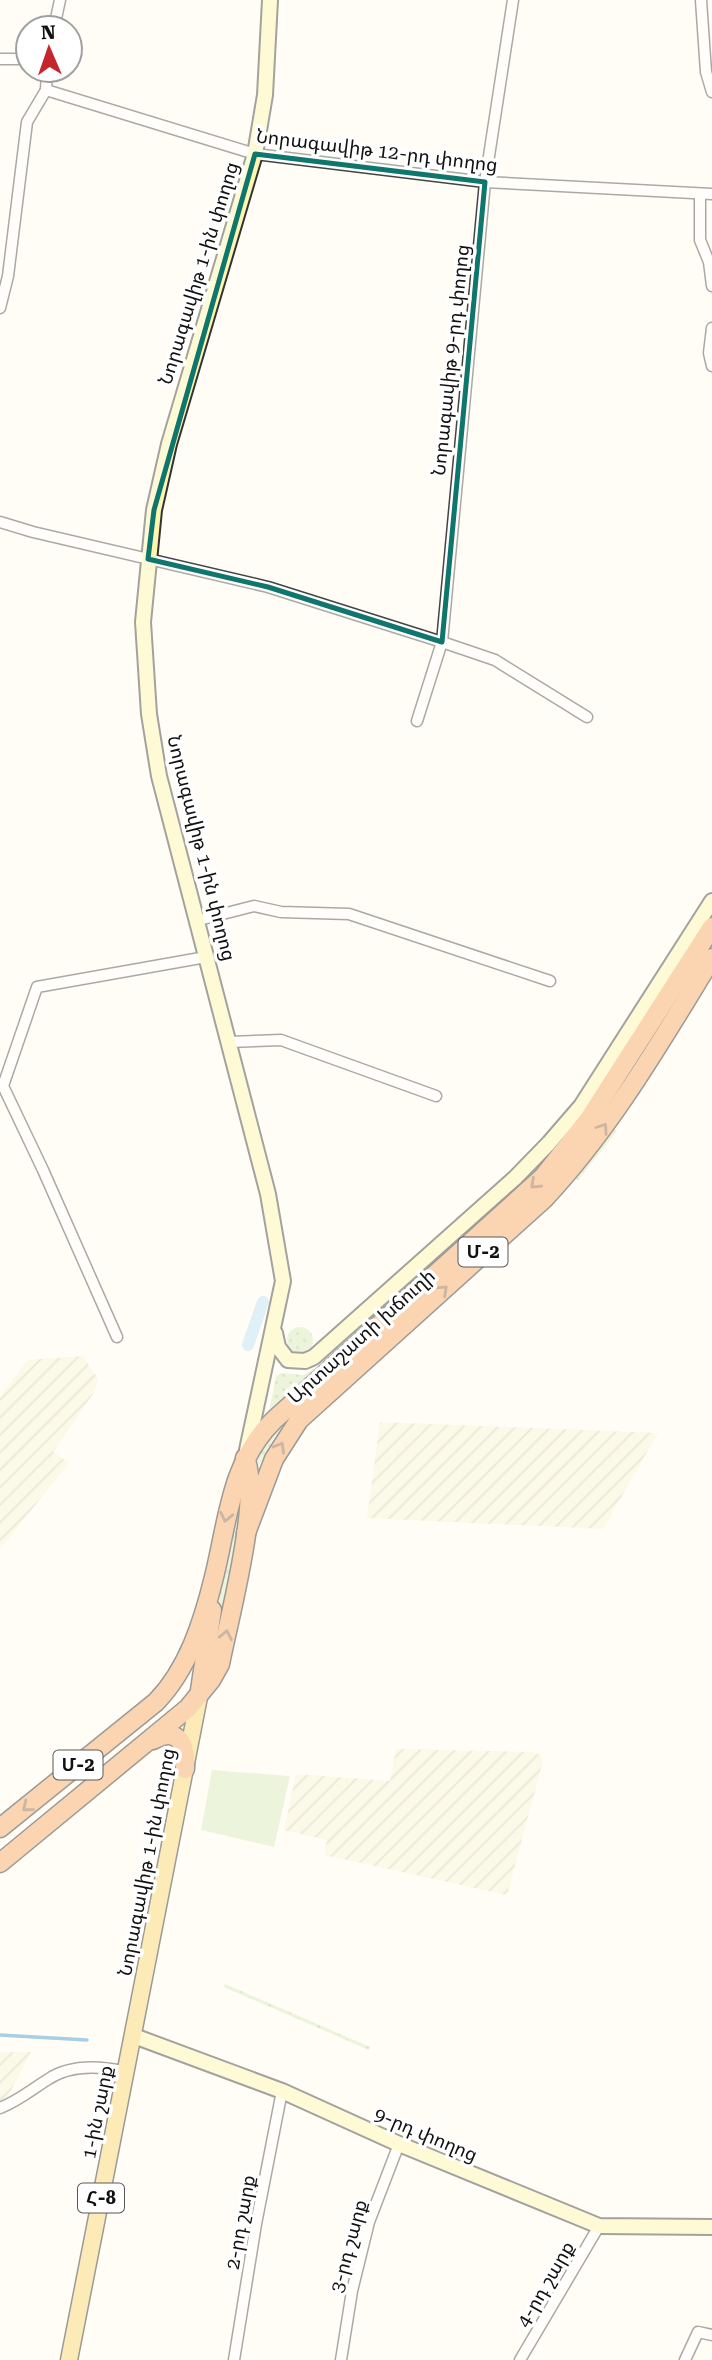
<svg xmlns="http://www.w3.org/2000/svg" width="712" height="2360" viewBox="0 0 712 2360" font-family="'Roboto Serif','Noto Sans Armenian',serif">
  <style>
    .farmland { fill: url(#farmland-furrows) }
    .grass { fill: url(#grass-dots) }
    .park { fill: #d5ebbd }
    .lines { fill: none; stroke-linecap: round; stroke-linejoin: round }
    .stream { stroke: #3f96cf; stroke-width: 3.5 }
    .canal { stroke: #b9e0f7; stroke-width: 12 }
    .street-casing { stroke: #444; stroke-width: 13 }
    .secondary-casing { stroke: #333; stroke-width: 18 }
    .primary-casing { stroke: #222; stroke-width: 19 }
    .highway-casing { stroke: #222; stroke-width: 21 }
    .street { stroke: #fff; stroke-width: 10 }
    .secondary { stroke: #fff6b0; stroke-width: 14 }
    .primary { stroke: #f9d66b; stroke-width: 16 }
    .highway { stroke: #f5a25d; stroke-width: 18 }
    .oneway { stroke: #8e613b }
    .marked { fill: none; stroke: #0f766e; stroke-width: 5; stroke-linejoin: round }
    .labels { text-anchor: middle; stroke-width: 7; stroke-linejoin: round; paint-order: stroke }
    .shield { fill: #fff; stroke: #585858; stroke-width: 2 }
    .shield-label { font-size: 18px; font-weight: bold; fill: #111 }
    .street-label { font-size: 19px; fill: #111; stroke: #fff }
  </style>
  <defs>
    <pattern id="farmland-furrows" width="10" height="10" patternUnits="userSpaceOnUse" patternTransform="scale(1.75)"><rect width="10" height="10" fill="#f6f3d4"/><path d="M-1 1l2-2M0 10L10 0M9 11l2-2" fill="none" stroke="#d2cfb5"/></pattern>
    <pattern id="grass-dots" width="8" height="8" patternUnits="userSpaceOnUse" patternTransform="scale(1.75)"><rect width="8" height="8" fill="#d5ebbd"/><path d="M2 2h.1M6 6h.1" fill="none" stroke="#b6c8a1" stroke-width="1.8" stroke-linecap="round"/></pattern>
  </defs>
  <rect width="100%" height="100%" fill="#fffdf5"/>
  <!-- farmland -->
  <g class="farmland">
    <polygon points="83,1356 98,1379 93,1394 53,1452 69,1463 0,1549 0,1396 28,1360"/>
    <polygon points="380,1422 658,1433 603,1529 367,1518"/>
    <polygon points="396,1749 534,1752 540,1755 543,1761 507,1895 324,1855 327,1840 284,1830 296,1774 390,1781"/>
    <polygon points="0,2052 31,2052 4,2104 0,2104"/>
  </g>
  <!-- grass -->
  <g class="grass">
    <polygon points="614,1128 617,1131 578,1180 574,1178"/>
    <circle cx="300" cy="1340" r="13"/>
    <polygon points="320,1366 321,1368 275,1410 269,1412 276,1376 281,1373 303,1375"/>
    <polygon points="311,1397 274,1438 256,1471 263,1438"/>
    <polygon points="236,1511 243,1512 223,1619 216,1617"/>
    <polygon points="225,1984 370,2047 369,2050 224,1987"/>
  </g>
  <!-- park -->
  <polygon class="park" points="212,1770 290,1776 274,1847 201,1830"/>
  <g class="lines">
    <!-- stream -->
    <polyline class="stream" points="0,2035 87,2040"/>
    <!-- canal -->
    <polyline class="canal" points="248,1345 263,1302"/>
    <defs>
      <g id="street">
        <polyline points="701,0 706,72 712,92"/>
        <polyline points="54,28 60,0"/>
        <polyline points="0,59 28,59"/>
        <polyline points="46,90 255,154 485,182 712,194"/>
        <polyline points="700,194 700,240 709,262 712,286"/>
        <polyline points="0,308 8,276 27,122 46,90 47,70"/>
        <polyline points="712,328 709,353 712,366"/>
        <polyline points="0,522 33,532 268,587 442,642 495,660 587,717"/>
        <polyline points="417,721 442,642 485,182 513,0"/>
        <polyline points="195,921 254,906 281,912 349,914 550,981"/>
        <polyline points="228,1042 281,1040 436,1096"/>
        <polyline points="117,1337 43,1170 3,1086 37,987 206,957"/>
        <path d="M0 2108C18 2101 31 2090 47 2080 70 2064 101 2066 127 2072"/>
        <polyline points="234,2360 256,2224 282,2091"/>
        <polyline points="341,2360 352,2291 369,2222 399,2144"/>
        <polyline points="520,2360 599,2226"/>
        <polyline points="685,2360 698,2332 712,2335"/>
      </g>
      <g id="secondary">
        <polyline points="275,1333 278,1347 288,1360 305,1361 314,1357 515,1178 549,1143 581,1106 712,901"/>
        <polyline points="247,1450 283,1281 268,1194 159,776 149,714 143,622 154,510 169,444 255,154 265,95 270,0"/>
        <polyline points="134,2036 282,2091 399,2144 599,2226 712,2227"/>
      </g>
      <polyline id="primary" points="69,2360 199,1697"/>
      <g id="highway">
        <path d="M246 1533 274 1459 299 1420 544 1199C611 1128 661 1041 712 958"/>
        <polyline points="200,1690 212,1610"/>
        <path d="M153 1740C180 1725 186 1746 185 1769"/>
        <path d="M0 1828 156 1702C188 1669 203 1622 214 1577 228 1521 230 1463 274 1420L543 1177 589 1119 712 927"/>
        <path d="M0 1863 188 1708 211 1680 220 1664C229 1618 262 1497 245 1458"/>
      </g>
    </defs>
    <!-- street casing -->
    <use href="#street" class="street-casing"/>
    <!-- secondary casing -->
    <use href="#secondary" class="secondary-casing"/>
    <!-- primary casing -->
    <use href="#primary" class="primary-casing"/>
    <!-- highway casing -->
    <use href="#highway" class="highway-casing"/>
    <!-- street -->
    <use href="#street" class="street"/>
    <!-- secondary -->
    <use href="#secondary" class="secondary"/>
    <!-- primary -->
    <use href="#primary" class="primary"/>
    <!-- highway -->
    <use href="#highway" class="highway"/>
  </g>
  <!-- one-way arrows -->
  <defs><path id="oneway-chevron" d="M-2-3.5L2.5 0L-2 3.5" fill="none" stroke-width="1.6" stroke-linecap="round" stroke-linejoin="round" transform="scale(1.75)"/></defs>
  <g class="oneway">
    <use href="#oneway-chevron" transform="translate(603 1128) rotate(-56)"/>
    <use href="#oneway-chevron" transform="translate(535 1184) rotate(137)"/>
    <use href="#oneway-chevron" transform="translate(443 1290) rotate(-43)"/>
    <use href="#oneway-chevron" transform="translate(280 1447) rotate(-60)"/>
    <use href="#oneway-chevron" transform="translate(226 1517) rotate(102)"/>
    <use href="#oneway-chevron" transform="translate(226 1635) rotate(-78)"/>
    <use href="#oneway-chevron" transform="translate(27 1807) rotate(141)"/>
  </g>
  <!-- marked area -->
  <path d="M0 0H712V2360H0ZM255 154 485 182 442 642 268 587 148 559 154 510Z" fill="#fffdf5" fill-opacity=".55" fill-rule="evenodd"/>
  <path class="marked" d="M255 154 485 182 442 642 268 587 148 559 154 510Z"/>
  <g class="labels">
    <!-- shield labels -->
    <g class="shield">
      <rect x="458.5" y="1237.5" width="49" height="29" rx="5"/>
      <rect x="53.5" y="1750.5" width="49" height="29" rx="5"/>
      <rect x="78" y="2183.5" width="46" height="29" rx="5"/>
    </g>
    <g class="shield-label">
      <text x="483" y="1258">Մ-2</text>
      <text x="78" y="1771">Մ-2</text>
      <text x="101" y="2204">Հ-8</text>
    </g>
    <!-- street labels -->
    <g class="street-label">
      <text transform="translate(377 150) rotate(7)" y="7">Նորագավիթ 12-րդ փողոց</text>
      <text transform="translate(198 273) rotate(-73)" y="7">Նորագավիթ 1-ին փողոց</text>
      <text transform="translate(450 360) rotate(-84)" y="7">Նորագավիթ 9-րդ փողոց</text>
      <text transform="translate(202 848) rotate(76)" y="7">Նորագավիթ 1-ին փողոց</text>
      <text transform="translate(361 1336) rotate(-42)" y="7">Արտաշատի խճուղի</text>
      <text transform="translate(146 1862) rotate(-79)" y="7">Նորագավիթ 1-ին փողոց</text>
      <text transform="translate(97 2112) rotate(-79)" y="7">1-ին շարք</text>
      <text transform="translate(426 2134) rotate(23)" y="7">9-րդ փողոց</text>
      <text transform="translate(240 2222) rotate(-80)" y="7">2-րդ շարք</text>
      <text transform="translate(348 2246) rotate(-75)" y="7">3-րդ շարք</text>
      <text transform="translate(545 2284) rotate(-60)" y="7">4-րդ շարք</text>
    </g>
  </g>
  <!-- north arrow -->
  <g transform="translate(49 49) rotate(358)"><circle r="33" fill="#ffffff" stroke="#a0a0a0" stroke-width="2"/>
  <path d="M0-5L12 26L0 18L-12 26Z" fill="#c4262e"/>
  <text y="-10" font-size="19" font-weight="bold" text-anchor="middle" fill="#111111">N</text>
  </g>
</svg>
